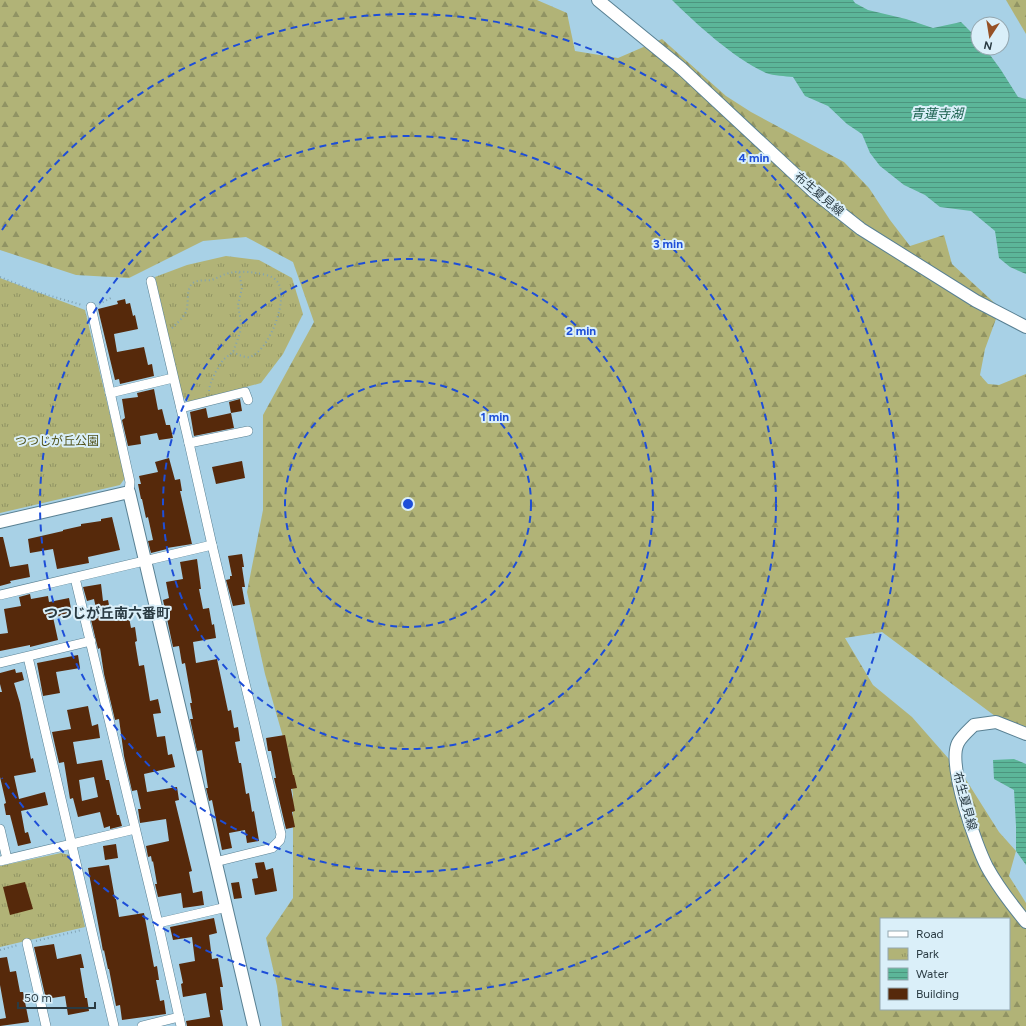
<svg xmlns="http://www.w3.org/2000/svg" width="1026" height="1026" viewBox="0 0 1026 1026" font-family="Figtree,'Noto Sans JP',sans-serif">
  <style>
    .forest { fill: url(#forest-firs); fill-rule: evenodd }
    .park { fill: url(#park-tufts) }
    .water { fill: url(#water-rules) }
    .building { fill: #56290b; fill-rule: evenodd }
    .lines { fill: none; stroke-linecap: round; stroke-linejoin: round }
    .street-casing { stroke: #598093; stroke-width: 10 }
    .secondary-casing { stroke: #598093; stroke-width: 14 }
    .path { stroke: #81a3b4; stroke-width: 2; stroke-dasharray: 1 3; stroke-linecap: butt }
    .street { stroke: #fff; stroke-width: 9 }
    .secondary { stroke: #fff; stroke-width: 12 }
    .ring { fill: none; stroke: #1d4ed8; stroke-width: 2; stroke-dasharray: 7 5 }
    .labels { text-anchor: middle; stroke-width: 4; stroke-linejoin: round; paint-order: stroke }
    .street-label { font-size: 12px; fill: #2a3b43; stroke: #daeff9 }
    .park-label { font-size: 12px; fill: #51521a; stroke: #daeff9 }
    .water-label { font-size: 13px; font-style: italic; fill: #1a604d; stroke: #daeff9 }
    .quarter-label { font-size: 14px; font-weight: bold; fill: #2a3b43; stroke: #daeff9 }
    .centre { fill: #1d4ed8; stroke: #daeff9; stroke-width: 2 }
    .ring-label { font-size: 12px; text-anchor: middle; font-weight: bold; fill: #1d4ed8; stroke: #daeff9; stroke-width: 4; stroke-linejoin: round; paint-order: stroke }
  </style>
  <defs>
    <pattern id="forest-firs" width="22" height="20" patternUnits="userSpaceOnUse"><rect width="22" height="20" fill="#b1b377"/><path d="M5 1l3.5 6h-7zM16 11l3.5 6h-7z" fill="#909363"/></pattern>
    <pattern id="park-tufts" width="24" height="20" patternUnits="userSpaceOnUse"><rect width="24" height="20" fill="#b1b377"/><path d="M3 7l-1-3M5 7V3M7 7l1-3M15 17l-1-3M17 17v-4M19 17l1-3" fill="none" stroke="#909363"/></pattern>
    <pattern id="water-rules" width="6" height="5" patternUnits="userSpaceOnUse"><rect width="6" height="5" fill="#5cb699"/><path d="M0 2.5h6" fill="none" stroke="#4c957e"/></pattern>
  </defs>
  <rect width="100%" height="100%" fill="#a8d1e6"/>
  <!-- forest -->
  <g class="forest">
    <path d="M0 0H537L567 13 575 51 618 58 662 39 726 96 751 112 844 162 869 188 890 220 910 246 944 235 952 264 1000 308 985 349 980 375 988 384 999 385 1026 374V728L995 716 882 632 845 638 873 685 912 717 963 775 999 832 1016 851 1009 876 1026 903V1026H282L277 986 266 938 293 898V795L287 751 265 674 247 592 263 510V415L314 322 293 262 246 237 203 241 129 278 76 275 0 250ZM881 919H1009V1009H881Z"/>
    <polygon points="1006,0 1026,0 1026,34"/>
  </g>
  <!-- park -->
  <g class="park">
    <polygon points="226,256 259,260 292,278 303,314 283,354 261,383 191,402 186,400 182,396 155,277 187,265"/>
    <polygon points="0,278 85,310 125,478 120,485 0,513"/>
    <polygon points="61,853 69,855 70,858 85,927 0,947 0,866"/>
  </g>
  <!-- water -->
  <g class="water">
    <path d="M672 0H853L855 3 868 10 906 19 933 28 961 22 977 38 978 48H985L1001 70 1018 97 1026 99V274L1010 267 999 258 995 231 971 211 940 207 925 195 904 185 880 166 870 153 862 134 847 124 828 106 805 96 793 77C785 76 774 76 766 73 735 59 696 24 672 0Z"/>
    <polygon points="1014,759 1026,764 1026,865 1016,851 1016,826 1014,790 994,779 993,760"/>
  </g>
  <!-- building -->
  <g class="building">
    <polygon points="125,299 126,304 130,303 133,316 135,315 138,329 114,334 117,352 144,347 148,365 152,364 154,376 120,384 119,379 115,380 98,309 118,304 117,301"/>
    <polygon points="154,389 158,410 162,409 166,425 170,425 173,438 159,440 157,433 140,436 141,444 128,446 122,420 125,418 122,399 138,397 137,393"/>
    <polygon points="240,399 242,411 231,413 229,402"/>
    <polygon points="206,408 208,418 231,413 234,428 194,436 190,412"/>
    <polygon points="169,458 175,480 180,479 182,491 180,491 192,544 167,548 167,549 151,553 148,541 153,540 148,517 146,518 142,499 141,499 138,484 141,484 139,476 158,472 155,462"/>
    <polygon points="242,461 245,478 216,484 212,467"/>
    <polygon points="112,517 120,550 88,557 89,563 57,569 53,549 30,553 28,539 63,531 63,530 81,526 81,524 101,521 101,519"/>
    <polygon points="0,537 3,537 10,567 28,564 30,577 10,581 11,583 0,586"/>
    <polygon points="242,554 244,567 242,567 245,587 242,587 245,604 233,606 226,580 230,579 230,576 232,576 228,556"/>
    <polygon points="197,559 201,589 199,589 203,609 209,608 212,625 214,624 216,638 193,642 196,663 217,659 228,711 231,710 234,728 238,727 240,741 235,742 239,763 241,763 246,794 249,793 252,812 254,811 259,841 247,843 245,830 229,833 232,848 222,850 212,800 209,801 206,788 208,788 202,750 197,751 190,719 193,719 190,703 192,703 185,663 182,664 179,646 173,647 163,600 169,598 166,582 183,579 180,562"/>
    <polygon points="101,584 103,601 108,600 111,615 128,612 131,628 135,627 137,641 135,642 139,666 144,665 150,701 158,699 161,713 153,714 157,737 165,736 168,755 172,754 175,767 144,774 147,792 177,787 179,800 175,801 192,871 189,872 193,893 202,891 204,905 183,908 181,893 158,897 155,884 157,884 153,861 152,862 151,856 148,857 146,846 169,841 166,819 140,823 138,809 141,809 137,790 132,791 124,756 119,719 115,720 104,674 100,648 98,649 91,620 98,618 94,599 87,601 83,587"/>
    <polygon points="30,594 31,599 48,596 49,602 69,598 72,614 53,617 58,640 30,647 30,645 0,651 0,634 8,633 4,609 21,606 19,597"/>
    <polygon points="78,655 80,668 56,672 60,693 43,696 37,663"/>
    <polygon points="15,669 16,673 22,672 24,680 14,683 20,703 31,759 33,758 36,772 14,776 19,799 45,792 48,805 21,811 25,833 28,832 31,843 18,846 10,815 6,815 4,804 6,803 0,777 0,692 2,692 0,684 0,673"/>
    <path d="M88 706 92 726 98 724 100 738 73 742 77 764 102 760 106 780H109L117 815H119L122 826 110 829V826L104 828 100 812 78 817 73 798 70 799 64 762 59 763 52 732 71 729 67 710ZM94 777 98 797 82 801 79 780Z"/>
    <polygon points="285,735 293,775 294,775 297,788 291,789 295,811 292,812 295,827 286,829 274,778 276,778 271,751 268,751 266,738"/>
    <polygon points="116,844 118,858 105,860 103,846"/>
    <polygon points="264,862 266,870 273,868 277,891 255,895 252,879 258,878 255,863"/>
    <polygon points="109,865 115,899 116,899 119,917 144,913 154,967 157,966 159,980 156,980 160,1001 164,1000 166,1014 122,1020 120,1005 116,1006 109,969 108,969 104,950 103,951 88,868"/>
    <polygon points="25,882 33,909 10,915 3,887"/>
    <polygon points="239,882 242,898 234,899 231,883"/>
    <polygon points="214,918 217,933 209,935 212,959 218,958 223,987 220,987 223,1010 220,1010 223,1026 187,1026 186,1021 210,1017 206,993 183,997 181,984 183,983 179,964 195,961 192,937 173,940 170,927"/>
    <polygon points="54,944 57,959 81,954 84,968 80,968 85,998 87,998 89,1011 68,1015 65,996 46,999 34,947"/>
    <polygon points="7,957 10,972 16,971 20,992 23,992 29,1022 0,1026 0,1019 6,1018 0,985 0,958"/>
  </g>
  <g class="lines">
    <defs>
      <g id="street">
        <polyline points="151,281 189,443"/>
        <polyline points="91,307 130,482 129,492"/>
        <polyline points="110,393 173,378"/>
        <polyline points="181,408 245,392 248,400"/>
        <polyline points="75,578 158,923"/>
        <polyline points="0,595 212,545"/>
        <polyline points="28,657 114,1026"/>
        <polyline points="0,663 91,641"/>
        <polyline points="0,829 7,859"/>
        <polyline points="0,861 135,829"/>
        <polyline points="215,862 272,848 280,840 281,834 212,545 189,443 248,431"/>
        <polyline points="27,943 46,1026"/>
        <polyline points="142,1026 179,1017"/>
        <polyline points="181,1026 158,923 227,907"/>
      </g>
      <g id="secondary">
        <polyline points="598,0 681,68 814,192 861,229 976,301 1026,327"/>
        <polyline points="0,522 129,492 254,1026"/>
        <path d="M1026 734 996 722 974 725C969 730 961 737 958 743 947 764 976 846 987 867 998 887 1012 905 1026 922"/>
      </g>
    </defs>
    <!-- street casing -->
    <use href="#street" class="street-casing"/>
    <!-- secondary casing -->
    <use href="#secondary" class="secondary-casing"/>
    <!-- path -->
    <g class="path">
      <polyline points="0,277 37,292 82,305"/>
      <polyline points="99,304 111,298"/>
      <path d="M172 328C177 323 183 318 186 312 189 304 186 292 191 285 195 279 205 281 211 280 215 279 219 277 223 275 233 271 245 271 256 273 262 274 271 275 276 280 291 295 270 350 250 357 244 358 237 354 233 352"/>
      <polyline points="209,391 210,385 215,373 223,360 233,352 240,333 241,322 238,305 242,288 239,272"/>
      <polyline points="36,941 82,930"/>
      <polyline points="0,950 18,945"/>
    </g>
    <!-- street -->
    <use href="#street" class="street"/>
    <!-- secondary -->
    <use href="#secondary" class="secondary"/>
  </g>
  <!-- distance rings -->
  <g class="ring">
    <circle cx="408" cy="504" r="123"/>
    <circle cx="408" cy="504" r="245"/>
    <circle cx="408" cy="504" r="368"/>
    <path d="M2 230A490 490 0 1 1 2 778"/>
  </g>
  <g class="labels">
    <!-- street labels -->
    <g class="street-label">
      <text transform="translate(819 194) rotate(40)" y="4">布生夏見線</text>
      <text transform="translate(965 801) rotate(75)" y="4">布生夏見線</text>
    </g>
    <!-- park labels -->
    <g class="park-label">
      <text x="57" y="445">つつじが丘公園</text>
    </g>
    <!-- water labels -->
    <g class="water-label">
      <text x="937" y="118">青蓮寺湖</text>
    </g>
    <!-- quarter labels -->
    <g class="quarter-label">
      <text x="107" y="618">つつじが丘南六番町</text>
    </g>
  </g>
  <circle cx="408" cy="504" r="6" class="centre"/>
  <g class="ring-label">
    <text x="754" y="162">4 min</text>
    <text x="668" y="248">3 min</text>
    <text x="581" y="335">2 min</text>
    <text x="495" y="421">1 min</text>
  </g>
  <!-- legend -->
  <rect x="880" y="918" width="130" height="92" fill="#daeff9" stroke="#94a7b0"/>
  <rect x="888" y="931" width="20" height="6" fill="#ffffff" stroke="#94a7b0"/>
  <text x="916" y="938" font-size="12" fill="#2a3b43">Road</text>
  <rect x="888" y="948" width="20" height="12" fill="url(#park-tufts)" stroke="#94a7b0"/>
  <text x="916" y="958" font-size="12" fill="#2a3b43">Park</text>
  <rect x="888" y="968" width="20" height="12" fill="url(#water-rules)" stroke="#94a7b0"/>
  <text x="916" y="978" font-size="12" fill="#2a3b43">Water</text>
  <rect x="888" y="988" width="20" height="12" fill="#56290b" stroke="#94a7b0"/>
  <text x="916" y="998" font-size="12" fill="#2a3b43">Building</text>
  <!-- north arrow -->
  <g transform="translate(990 36) rotate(192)"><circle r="19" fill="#daeff9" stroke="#94a7b0"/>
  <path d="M0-3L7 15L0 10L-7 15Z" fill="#965126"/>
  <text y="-6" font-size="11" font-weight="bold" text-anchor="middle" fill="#2a3b43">N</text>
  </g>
  <!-- scale -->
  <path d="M18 1002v6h77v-6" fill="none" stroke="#2a3b43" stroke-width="2"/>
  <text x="24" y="1002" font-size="12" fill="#2a3b43" stroke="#daeff9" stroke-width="3" paint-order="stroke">50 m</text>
</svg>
